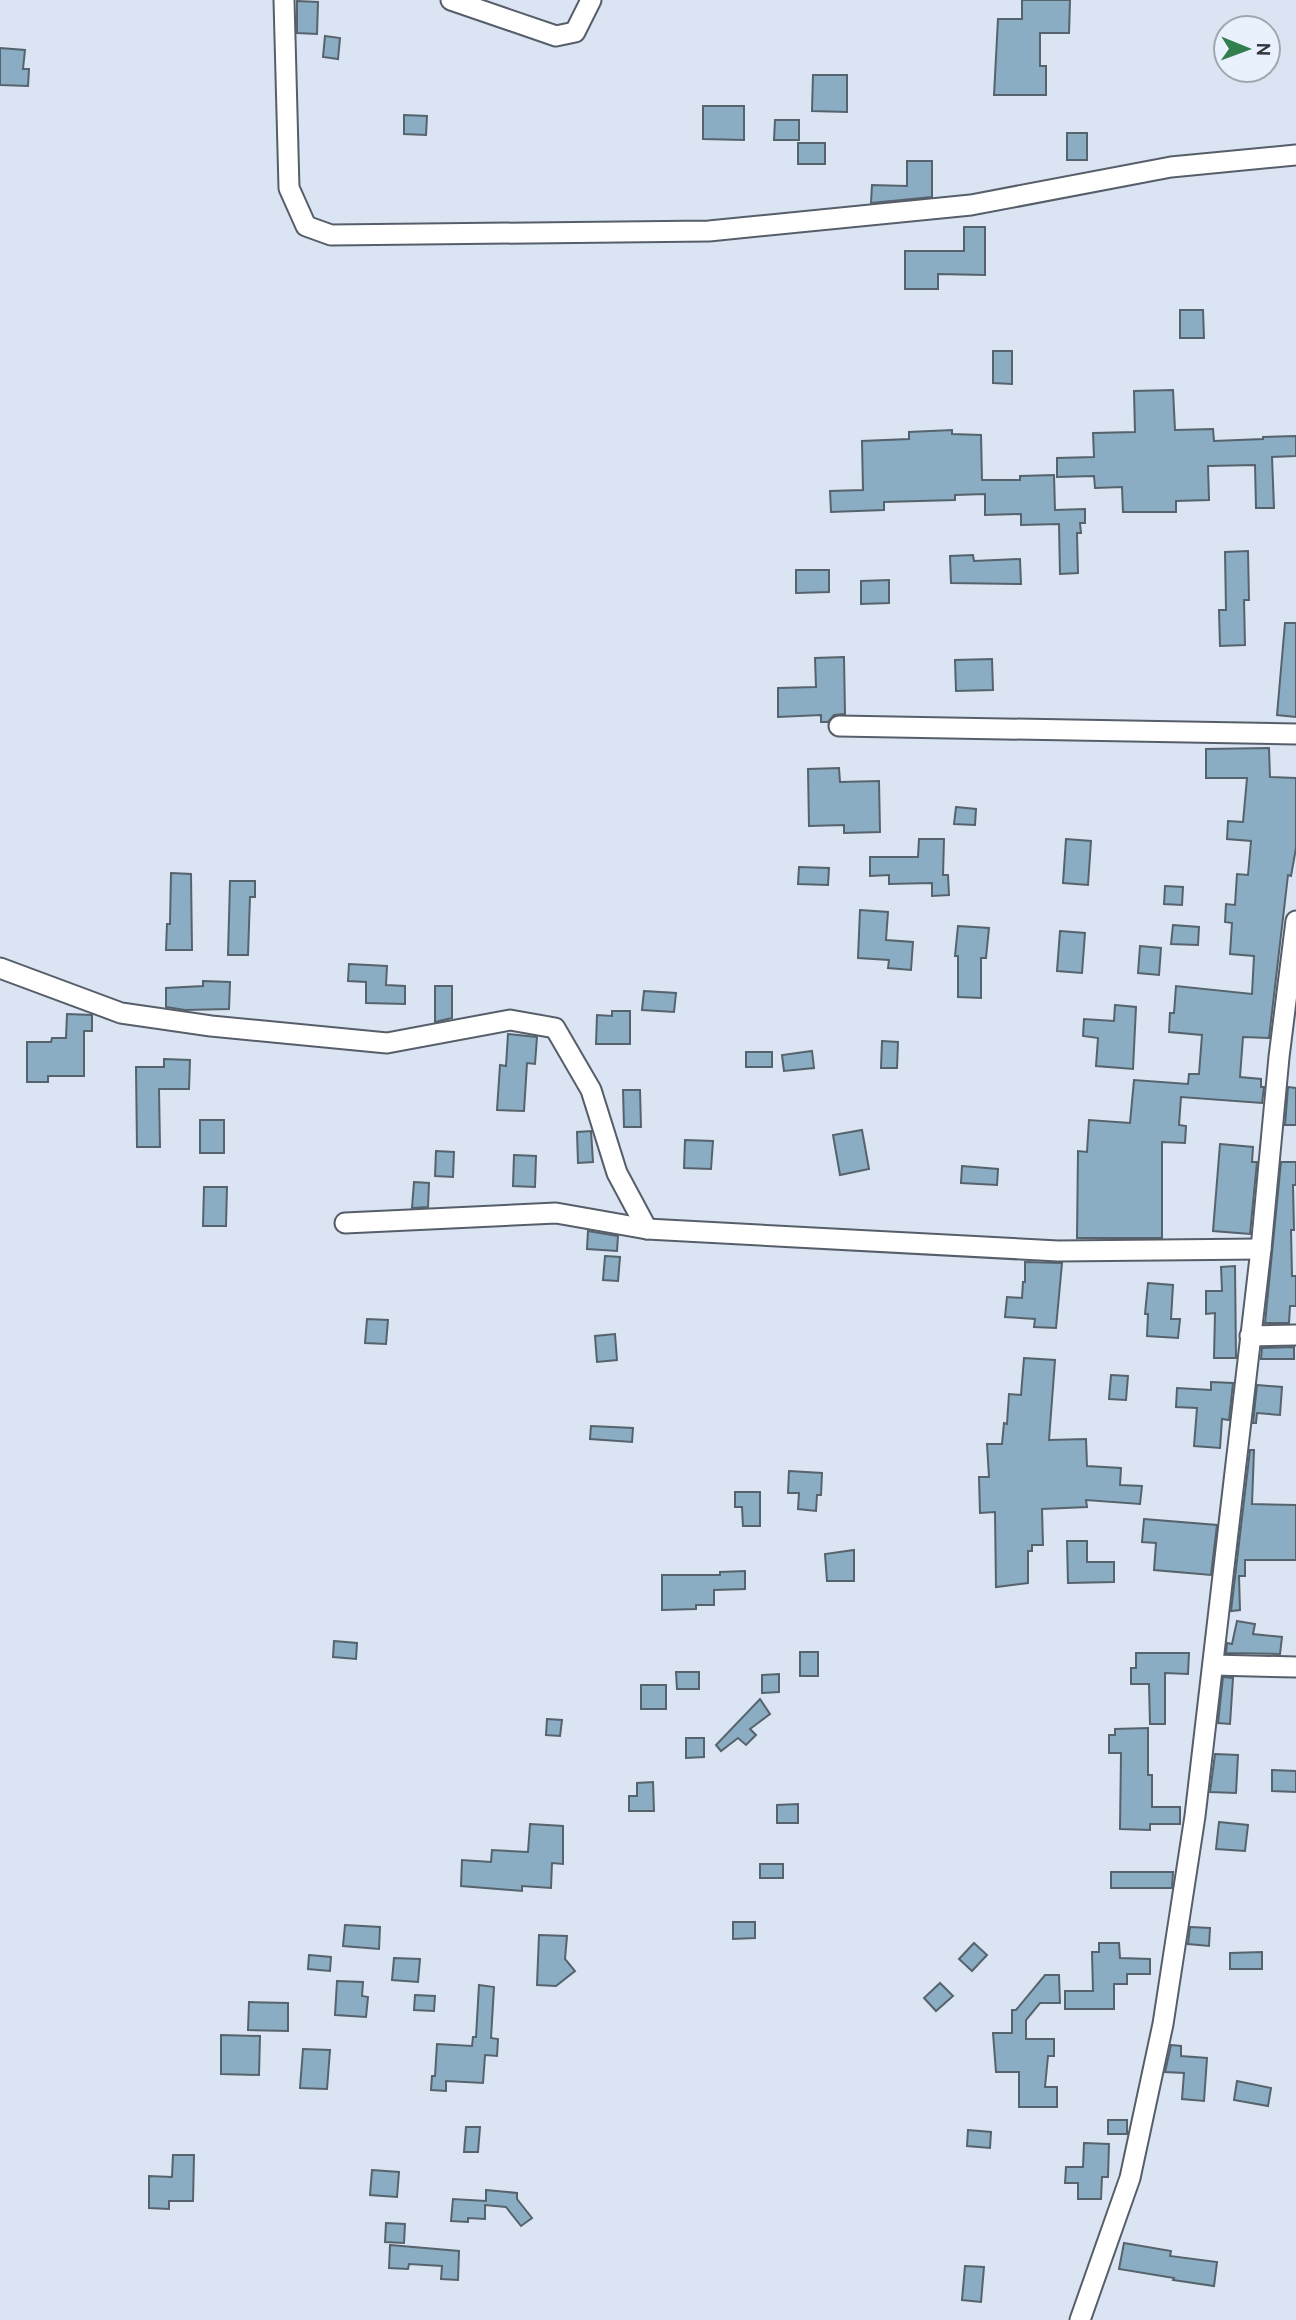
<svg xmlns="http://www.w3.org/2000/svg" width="1296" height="2320" viewBox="0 0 1296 2320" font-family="Cabin,sans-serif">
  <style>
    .building { fill: #8aadc4; stroke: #56636c; stroke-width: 2 }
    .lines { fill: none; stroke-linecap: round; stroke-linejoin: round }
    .street-casing { stroke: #565e6a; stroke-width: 23 }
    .street { stroke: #fff; stroke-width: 19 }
  </style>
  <rect width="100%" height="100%" fill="#dae4f2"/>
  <!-- building -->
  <g class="building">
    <polygon points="1022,0 1070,0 1069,33 1040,33 1040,66 1046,66 1046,95 994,95 998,19 1022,19"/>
    <polygon points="297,1 318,2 317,34 297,33"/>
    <polygon points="325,36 340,38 338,59 323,57"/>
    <polygon points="0,48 25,50 23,69 29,69 28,86 0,85"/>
    <polygon points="813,75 847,75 847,112 812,111"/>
    <polygon points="703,106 744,106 744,140 703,139"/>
    <polygon points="404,115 427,116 426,135 404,134"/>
    <polygon points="775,120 799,120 799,140 774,140"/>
    <rect x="1067" y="133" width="20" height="27"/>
    <rect x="798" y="143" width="27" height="21"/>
    <polygon points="907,161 932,161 932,197 871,203 872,185 907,186"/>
    <polygon points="964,227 985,227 985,275 938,274 938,289 905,289 905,251 964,251"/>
    <polygon points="1180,310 1203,310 1204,338 1180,338"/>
    <polygon points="993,351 1012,351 1012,384 993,383"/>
    <polygon points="1173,390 1175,430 1213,429 1214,441 1263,439 1263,437 1296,436 1296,456 1272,457 1274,508 1256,508 1255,465 1208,466 1209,500 1176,501 1176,512 1123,512 1122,487 1095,488 1094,476 1057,477 1057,458 1094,457 1093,433 1135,432 1134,391"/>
    <polygon points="952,430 952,434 981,435 982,480 1020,480 1020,476 1054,475 1055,510 1085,509 1085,523 1080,523 1081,533 1077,533 1078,573 1060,574 1059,524 1021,525 1021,514 985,515 985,494 955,495 955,500 884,502 884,510 831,512 830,491 863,490 862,441 909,439 909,432"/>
    <polygon points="1248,551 1249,600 1244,600 1245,645 1220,646 1219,610 1226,610 1225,552"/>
    <polygon points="973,555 974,561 1020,559 1021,584 951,583 950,556"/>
    <polygon points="796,570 829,570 829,592 796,593"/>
    <polygon points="889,580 889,603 861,604 861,581"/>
    <polygon points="1285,623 1296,623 1296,717 1277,715"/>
    <polygon points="844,657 845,714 834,715 828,722 821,722 821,715 778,717 778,688 816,687 815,658"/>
    <polygon points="992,659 993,690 956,691 955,660"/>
    <polygon points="1269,748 1270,777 1296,778 1296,848 1291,876 1288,875 1269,1038 1243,1037 1240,1077 1261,1079 1261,1087 1264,1087 1262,1103 1181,1097 1179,1125 1186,1126 1185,1143 1162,1142 1162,1238 1077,1238 1078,1151 1087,1152 1089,1120 1130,1123 1134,1080 1188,1084 1189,1074 1199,1074 1202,1035 1169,1032 1170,1013 1174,1013 1176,986 1252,994 1254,956 1230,954 1232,923 1225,922 1226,904 1235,905 1237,874 1248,875 1251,841 1227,839 1228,821 1243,822 1247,778 1206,778 1206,749"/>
    <polygon points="839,768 840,782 879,781 880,832 844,833 844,825 809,826 808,769"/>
    <polygon points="956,807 976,809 975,825 954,824"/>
    <polygon points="919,839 944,839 943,875 948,875 949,895 932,896 932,883 889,884 889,875 870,876 870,857 918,857"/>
    <polygon points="1066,839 1091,841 1088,885 1063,883"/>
    <polygon points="799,867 829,868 828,885 798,884"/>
    <polygon points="171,873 191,874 192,950 166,950 167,924 170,924"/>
    <polygon points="230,881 255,881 255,897 250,897 248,955 228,955"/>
    <polygon points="1165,886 1183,887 1182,905 1164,904"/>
    <polygon points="860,910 888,912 886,940 913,942 911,970 888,968 889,960 858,958"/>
    <polygon points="1173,925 1199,927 1198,945 1171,944"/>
    <polygon points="958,926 989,928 986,958 981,958 981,998 958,997 958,956 955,956"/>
    <polygon points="1060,931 1085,933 1082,973 1057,971"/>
    <polygon points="1140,946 1161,948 1159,975 1138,973"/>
    <polygon points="349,964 387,966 386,985 405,986 405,1004 366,1003 366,982 348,981"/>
    <polygon points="203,981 230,982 229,1009 185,1010 166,1007 166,988 203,986"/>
    <polygon points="435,986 452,986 452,1018 435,1022"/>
    <polygon points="644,991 676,993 674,1012 642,1010"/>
    <polygon points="1115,1005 1136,1007 1133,1069 1096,1066 1098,1038 1083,1036 1084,1019 1114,1021"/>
    <polygon points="612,1011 630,1011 630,1044 596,1044 597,1015 612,1016"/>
    <polygon points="67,1014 92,1015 92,1031 84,1031 84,1076 48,1076 48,1082 27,1082 27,1042 51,1042 52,1038 66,1038"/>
    <polygon points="508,1034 537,1037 535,1064 527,1063 524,1111 497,1110 500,1065 506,1066"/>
    <polygon points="882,1041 898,1042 897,1068 881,1068"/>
    <polygon points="812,1051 814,1068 784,1071 782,1055"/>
    <rect x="746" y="1052" width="26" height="15"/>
    <polygon points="164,1059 190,1060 189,1089 159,1089 160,1147 137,1147 136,1067 164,1067"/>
    <polygon points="1288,1087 1296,1088 1296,1125 1285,1125"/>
    <polygon points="623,1090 640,1090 641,1127 624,1127"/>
    <rect x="200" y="1120" width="24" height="33"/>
    <polygon points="862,1130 869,1169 840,1175 833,1135"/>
    <polygon points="591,1131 593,1162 578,1163 577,1132"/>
    <polygon points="685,1140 713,1141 711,1169 684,1168"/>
    <polygon points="1220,1144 1253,1147 1252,1162 1257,1162 1250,1234 1213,1231"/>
    <polygon points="436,1151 454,1152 453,1177 435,1176"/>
    <polygon points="514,1155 536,1156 535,1187 513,1186"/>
    <polygon points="1281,1162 1296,1162 1296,1185 1293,1185 1294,1230 1291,1230 1292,1276 1296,1276 1296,1306 1290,1306 1289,1323 1265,1323"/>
    <polygon points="962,1166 998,1169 997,1185 961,1183"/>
    <polygon points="414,1182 429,1183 428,1207 412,1208"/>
    <polygon points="204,1187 227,1187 226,1226 203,1226"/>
    <polygon points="588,1231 618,1236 617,1251 587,1249"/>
    <polygon points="605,1256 620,1257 618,1281 603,1280"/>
    <polygon points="1025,1262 1062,1263 1056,1328 1034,1327 1035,1319 1005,1317 1007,1297 1022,1298 1023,1282 1025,1282"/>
    <polygon points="1235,1266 1236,1358 1214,1358 1215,1313 1206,1314 1206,1291 1222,1291 1221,1267"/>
    <polygon points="1148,1283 1173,1285 1171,1319 1180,1319 1178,1338 1147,1336 1148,1314 1145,1314"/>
    <polygon points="367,1319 388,1320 386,1344 365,1343"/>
    <polygon points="615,1334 617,1360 597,1362 595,1336"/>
    <polygon points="1294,1347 1294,1359 1261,1359 1262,1348"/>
    <polygon points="1024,1358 1055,1360 1049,1440 1086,1439 1087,1466 1121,1468 1120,1485 1142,1486 1140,1504 1086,1500 1087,1507 1042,1509 1043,1545 1032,1545 1032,1551 1028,1551 1028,1583 996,1587 995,1512 980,1513 979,1477 989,1477 987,1444 1002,1444 1004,1423 1007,1424 1009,1394 1021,1395"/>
    <polygon points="1111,1375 1128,1376 1126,1400 1109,1399"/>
    <polygon points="1211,1382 1233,1383 1229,1420 1222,1419 1220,1448 1194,1446 1197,1408 1176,1407 1177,1388 1211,1390"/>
    <polygon points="1257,1385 1282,1387 1280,1415 1257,1413 1256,1423 1253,1423"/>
    <polygon points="591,1426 633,1428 632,1442 590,1439"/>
    <polygon points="1250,1450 1254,1450 1252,1504 1296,1505 1296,1560 1245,1560 1245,1576 1239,1576 1240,1610 1231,1611"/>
    <polygon points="789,1471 822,1473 821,1495 817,1495 816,1511 798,1509 799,1493 788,1493"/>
    <polygon points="735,1492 760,1492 760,1526 743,1526 742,1507 735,1507"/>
    <polygon points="1144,1519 1217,1525 1211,1575 1154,1570 1156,1543 1142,1542"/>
    <polygon points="1067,1541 1087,1541 1087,1562 1114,1562 1114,1582 1068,1583"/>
    <polygon points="854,1550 854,1581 827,1581 825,1554"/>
    <polygon points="745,1571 745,1589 714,1590 714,1605 696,1605 696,1609 662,1610 662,1575 720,1575 720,1572"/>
    <polygon points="1237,1621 1255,1624 1253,1634 1282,1637 1280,1654 1226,1653 1227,1643 1232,1644"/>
    <polygon points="334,1641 357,1643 356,1659 333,1657"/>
    <rect x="800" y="1652" width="18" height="24"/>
    <polygon points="1136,1653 1189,1653 1188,1674 1165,1673 1165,1724 1150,1724 1149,1684 1131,1684 1131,1668 1136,1668"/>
    <polygon points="676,1672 699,1672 699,1689 677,1689"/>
    <polygon points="779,1674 779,1692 762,1693 762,1675"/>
    <polygon points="1223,1677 1233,1678 1230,1724 1218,1723"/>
    <rect x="641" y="1685" width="25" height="24"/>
    <polygon points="760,1699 770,1714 750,1729 756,1735 746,1745 738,1738 721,1751 716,1745"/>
    <polygon points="547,1719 562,1720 560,1736 546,1735"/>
    <polygon points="1148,1728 1148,1775 1152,1775 1152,1807 1180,1807 1180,1824 1150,1824 1150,1830 1120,1829 1121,1753 1109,1753 1109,1735 1115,1735 1115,1729"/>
    <polygon points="686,1738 704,1738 704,1757 686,1758"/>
    <polygon points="1215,1754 1238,1755 1236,1793 1210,1792"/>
    <polygon points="1272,1770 1296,1771 1296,1792 1272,1791"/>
    <polygon points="653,1782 654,1811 629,1811 629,1796 637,1796 637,1783"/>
    <polygon points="798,1804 798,1823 777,1823 777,1805"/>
    <polygon points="1219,1822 1248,1825 1245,1851 1216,1849"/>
    <polygon points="530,1824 563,1826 563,1864 552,1863 551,1888 522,1886 522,1891 461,1886 462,1860 491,1862 492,1850 528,1852"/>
    <rect x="760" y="1864" width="23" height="14"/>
    <polygon points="1111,1872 1173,1872 1172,1888 1111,1888"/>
    <polygon points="733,1922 755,1922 755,1938 733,1939"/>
    <polygon points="345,1925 380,1927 379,1949 343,1946"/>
    <polygon points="1190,1927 1210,1928 1209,1946 1188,1944"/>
    <polygon points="539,1935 567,1936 565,1959 575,1971 556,1986 537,1985"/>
    <polygon points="974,1943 987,1955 972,1971 959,1959"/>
    <polygon points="1099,1943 1119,1943 1120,1958 1150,1959 1150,1974 1127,1974 1127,1984 1114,1984 1114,2009 1065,2009 1065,1991 1093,1991 1092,1952 1099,1952"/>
    <polygon points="1262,1952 1262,1969 1230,1969 1230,1953"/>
    <polygon points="309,1955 331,1957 330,1971 308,1969"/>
    <polygon points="394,1958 420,1959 418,1982 392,1980"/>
    <polygon points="1045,1975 1059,1975 1060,2003 1040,2003 1026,2020 1026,2039 1054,2039 1054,2056 1048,2056 1045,2087 1057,2087 1057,2107 1019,2107 1019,2072 996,2072 993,2033 1012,2033 1012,2010 1016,2010"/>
    <polygon points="337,1981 363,1982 362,1996 368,1997 366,2017 335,2015"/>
    <polygon points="940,1983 953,1996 936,2011 924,1998"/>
    <polygon points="479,1985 494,1987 491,2038 498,2039 497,2056 485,2055 483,2083 446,2081 446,2091 431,2090 432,2076 435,2076 437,2044 472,2046 473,2037 476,2037"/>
    <polygon points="415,1995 435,1996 434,2011 414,2010"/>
    <polygon points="249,2002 288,2003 288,2031 248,2030"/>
    <polygon points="221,2035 260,2036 259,2075 221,2074"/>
    <polygon points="1171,2045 1181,2046 1181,2056 1207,2058 1204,2101 1182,2099 1184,2073 1165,2072"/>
    <polygon points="303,2049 330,2050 327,2089 300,2088"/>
    <polygon points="1237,2081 1271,2088 1268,2106 1234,2100"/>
    <rect x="1108" y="2120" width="19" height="14"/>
    <polygon points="466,2127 480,2127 478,2152 464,2152"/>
    <polygon points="968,2130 991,2132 990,2148 967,2146"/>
    <polygon points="1084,2143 1109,2144 1108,2177 1102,2177 1101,2199 1078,2199 1078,2183 1065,2183 1066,2167 1083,2167"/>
    <polygon points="173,2155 194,2155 193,2201 169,2201 169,2209 149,2208 149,2176 172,2177"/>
    <polygon points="372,2170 399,2172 397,2197 370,2195"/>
    <polygon points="486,2190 517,2193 517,2199 532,2218 521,2226 506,2207 485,2205 485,2219 468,2218 468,2222 451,2221 453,2199 486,2201"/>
    <polygon points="386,2223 405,2224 404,2243 385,2242"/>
    <polygon points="1124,2243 1171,2251 1170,2256 1217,2262 1214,2286 1173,2280 1174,2278 1119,2269"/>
    <polygon points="390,2245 459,2251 458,2280 441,2279 442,2266 409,2264 408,2269 389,2268"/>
    <polygon points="965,2266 984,2267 981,2302 962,2300"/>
  </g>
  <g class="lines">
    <defs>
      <g id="street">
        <polyline points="284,0 289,188 306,226 331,235 709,231 971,205 1171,167 1296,155"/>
        <polyline points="451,0 556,36 575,32 591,0"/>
        <polyline points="839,726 1296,734"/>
        <polyline points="0,968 121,1013 211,1026 387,1043 510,1020 555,1028 591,1090 617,1173 647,1229"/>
        <polyline points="345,1223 556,1213 647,1229 1058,1251 1261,1249"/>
        <polyline points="1250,1336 1296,1335"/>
        <polyline points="1213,1665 1296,1667"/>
        <polyline points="1080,2320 1130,2178 1163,2024 1195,1816 1261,1249 1279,1057 1296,921"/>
      </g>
    </defs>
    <!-- street casing -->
    <use href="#street" class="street-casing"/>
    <!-- street -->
    <use href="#street" class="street"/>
  </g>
  <!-- north arrow -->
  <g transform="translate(1247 49) rotate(91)"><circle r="33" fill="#e9f1fc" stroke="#a0a7af" stroke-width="2"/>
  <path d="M0-5L12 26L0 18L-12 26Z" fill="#327f4e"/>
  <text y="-10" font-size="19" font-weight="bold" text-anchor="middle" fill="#33373c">N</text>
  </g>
</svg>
